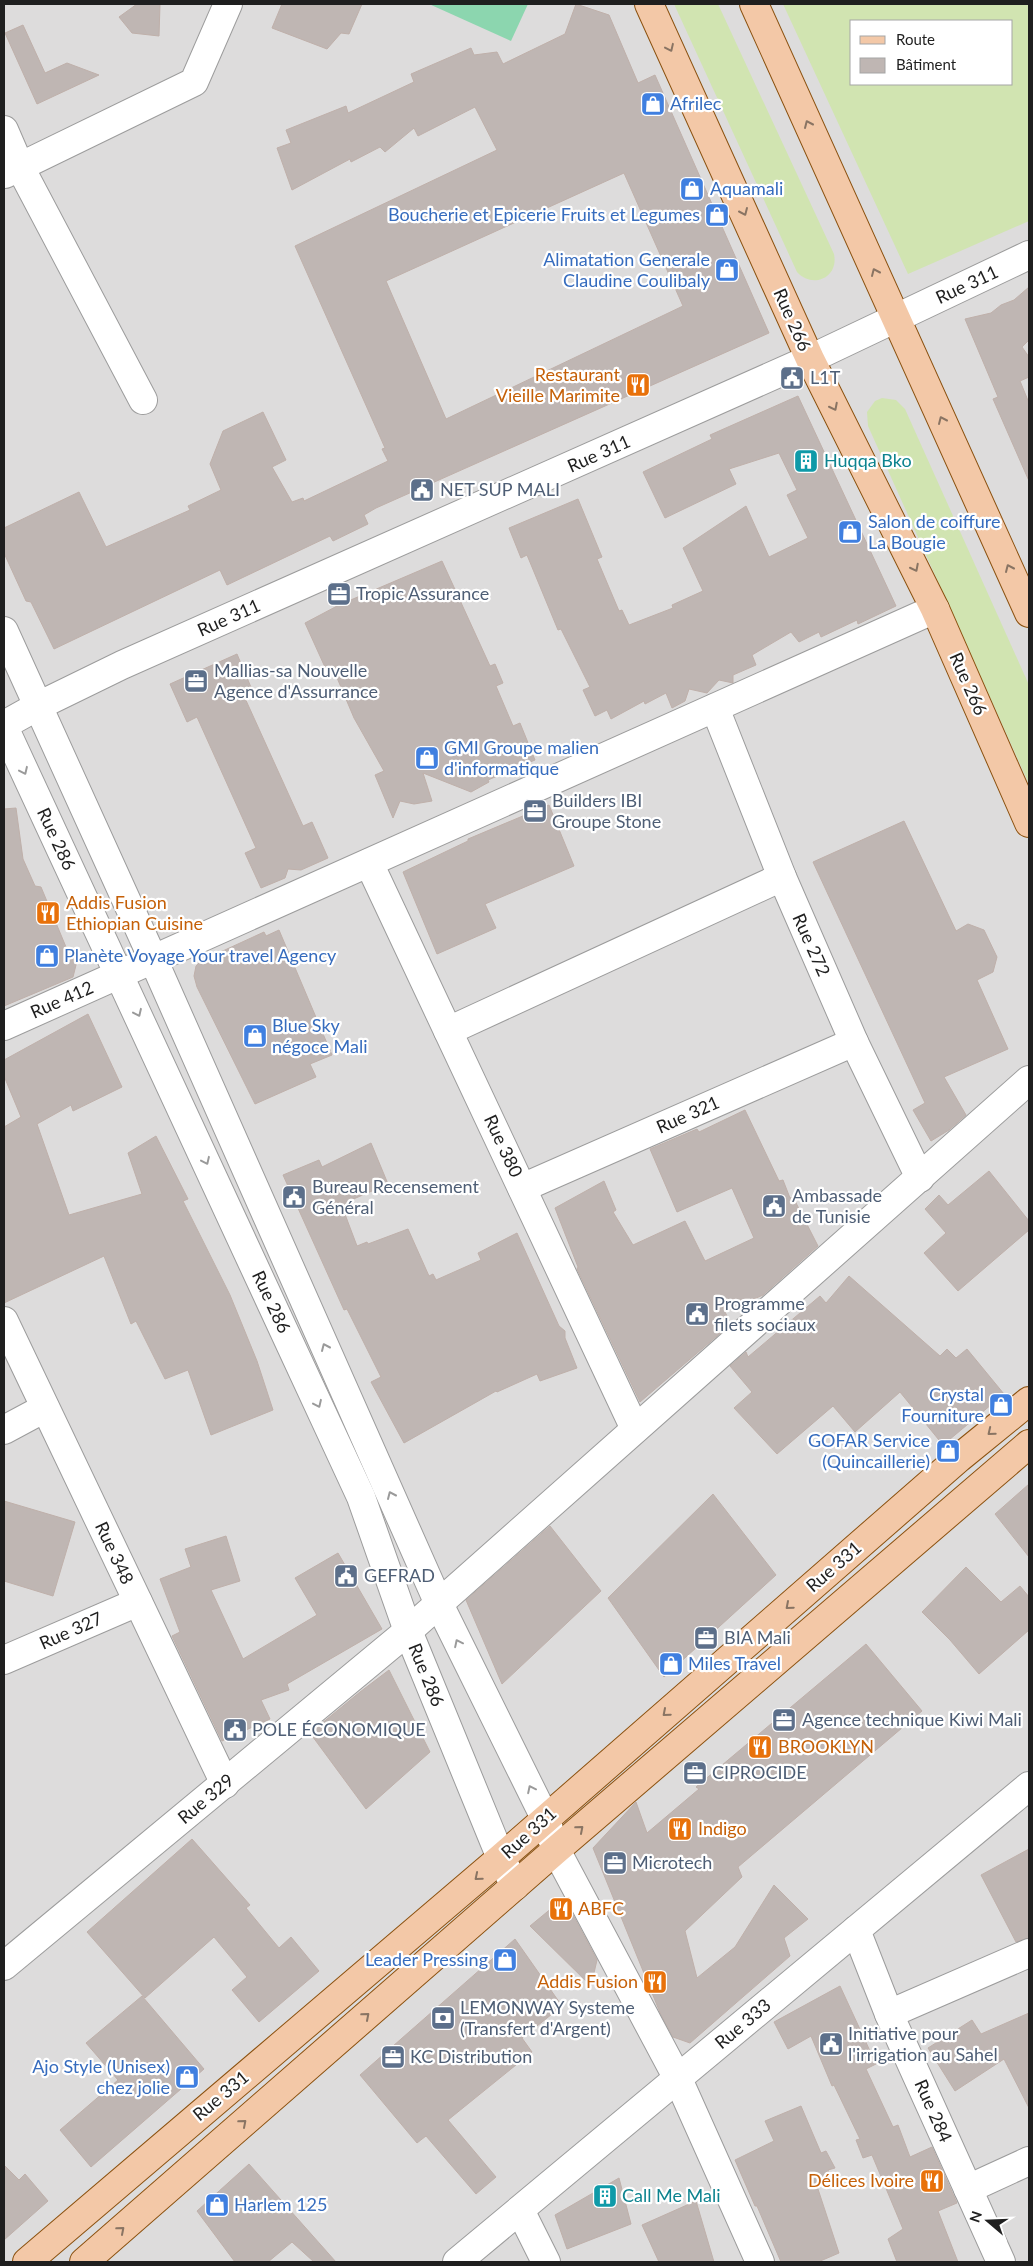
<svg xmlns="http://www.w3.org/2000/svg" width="1033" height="2266" viewBox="0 0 1033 2266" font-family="Lato,sans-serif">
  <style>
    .residential { fill: #dddcdc; fill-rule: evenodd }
    .grass { fill: #d1e4b1; fill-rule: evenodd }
    .pitch { fill: #8cd6af }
    .building { fill: #bfb6b3; stroke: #bfb0aa; fill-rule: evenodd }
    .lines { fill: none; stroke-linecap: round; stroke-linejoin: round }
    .minor-casing { stroke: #9c9c9c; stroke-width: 30 }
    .major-casing { stroke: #8b510f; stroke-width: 30 }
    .minor { stroke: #fff; stroke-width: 28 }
    .major { stroke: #f3c8a7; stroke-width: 28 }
    .oneway { stroke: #897463 }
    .oneway2 { stroke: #9a9a9a }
    .labels { text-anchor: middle; stroke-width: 4.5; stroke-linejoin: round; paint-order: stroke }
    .shop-label { font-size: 18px; fill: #366cbe; stroke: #fff; text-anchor: start }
    .street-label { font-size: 18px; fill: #1f1f1f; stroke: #fff }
    .food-label { font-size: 18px; fill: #c56008; stroke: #fff; text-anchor: start }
    .service-label { font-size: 18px; fill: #4e5e75; stroke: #fff; text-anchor: start }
    .culture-label { font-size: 18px; fill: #0d838f; stroke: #fff; text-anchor: start }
  </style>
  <rect width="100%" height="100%" fill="#efebe6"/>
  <!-- residential -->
  <path class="residential" d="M4 4H1029V2262H4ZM852 21H1012V84H852Z"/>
  <!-- grass -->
  <g class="grass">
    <path d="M674 4H718L834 254C839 278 812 289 797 272Z"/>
    <path d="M783 4H1029V221L908 274ZM852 21H1012V84H852Z"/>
    <polygon points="882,398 896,400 905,409 1029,685 1029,784 868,426 867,412 875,401"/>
  </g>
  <!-- pitch -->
  <polygon class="pitch" points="429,4 528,4 511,41"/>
  <!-- building -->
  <g class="building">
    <polygon points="137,4 160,4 159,36 132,33 119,17"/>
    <polygon points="282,4 362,4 349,34 341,33 327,49 272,28"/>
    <path d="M576 4 609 15 638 83 655 75 769 333 376 508 364 515 368 524 333 541 330 536 227 585 220 570 54 649 31 602 26 601 4 553V528L79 492 106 547 190 510 188 506 221 490 210 464 223 431 263 412 286 460 272 467 292 502 303 498 304 501 388 461 382 449 385 448 295 246 497 150 475 107 418 136 414 128 385 152 380 147 351 162 350 159 292 190 277 148 291 143 286 130 346 106 348 113 414 82 411 74 471 48 474 55 497 52 503 64 565 34ZM624 173 683 306 446 419 386 281Z"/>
    <polygon points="23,25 45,73 67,63 99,75 37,104 5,33"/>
    <polygon points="1029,287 1029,340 1022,347 1029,357 1029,377 1020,381 1029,403 1029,481 993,399 998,397 965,319 991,313 1001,305 1014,300"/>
    <polygon points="798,396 896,606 858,624 857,620 821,637 819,632 799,642 791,632 752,655 756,665 733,675 733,683 719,680 707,693 689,689 685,701 672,708 666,693 645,704 644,701 611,719 607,710 595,716 583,690 590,687 561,629 558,630 527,555 521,558 509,528 578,499 602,557 597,559 619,611 622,610 629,625 673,608 672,605 703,591 683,548 746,506 769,557 808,538 787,495 797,490 779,453 729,469 736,484 665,518 643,472 712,439 710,435"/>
    <polygon points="442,561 490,666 495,664 503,683 496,686 513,726 520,723 535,760 488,780 489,782 471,792 423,773 432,801 414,804 400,801 393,818 375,775 384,771 354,718 335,673 329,676 305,623 339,605"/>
    <polygon points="237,654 253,692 244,696 303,826 312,822 328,858 301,870 288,869 285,878 261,888 245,853 256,848 197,717 187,722 170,684"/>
    <polygon points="549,805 574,866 485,904 496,928 437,954 403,872 468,841 468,839"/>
    <polygon points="16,808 23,859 35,886 41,887 66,947 77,961 73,977 4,1006 4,809"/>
    <polygon points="904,821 956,931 968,924 984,930 997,957 993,972 977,980 1008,1049 944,1077 966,1115 949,1130 931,1141 913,1110 925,1103 813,862"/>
    <polygon points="279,930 332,1055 310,1064 316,1077 255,1104 197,987 194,976 196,966 201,961 264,932 266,936"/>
    <polygon points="88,1014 122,1087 73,1111 71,1105 37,1124 69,1215 142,1194 128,1153 156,1136 188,1199 183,1201 230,1295 257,1361 273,1410 211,1435 188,1370 165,1379 136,1321 131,1324 104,1256 4,1303 4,1127 21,1117 4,1076 4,1060"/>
    <polygon points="745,1110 779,1181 783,1180 790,1198 793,1197 818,1246 763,1295 725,1312 731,1324 640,1402 577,1269 578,1267 555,1208 604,1181 616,1210 613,1212 633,1245 685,1221 705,1261 754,1238 732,1188 677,1212 650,1149 697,1129 699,1132"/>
    <polygon points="371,1143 388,1184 349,1201 351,1205 343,1209 357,1246 367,1242 368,1244 408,1229 429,1276 433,1274 436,1280 481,1260 478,1253 517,1233 559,1326 565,1331 565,1338 577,1368 540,1381 537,1374 497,1392 496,1391 404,1443 371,1382 381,1377 347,1309 344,1310 283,1175 319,1160 322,1167"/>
    <polygon points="989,1171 1029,1221 1029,1230 958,1291 924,1253 946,1233 925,1209 939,1195 948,1205"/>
    <polygon points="849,1276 940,1356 947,1349 956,1358 967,1349 1004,1394 943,1445 900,1392 855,1432 833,1406 777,1454 734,1408 752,1392 730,1366 746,1352 748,1357 820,1296 826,1303"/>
    <polygon points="1029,1484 1029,1557 995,1514"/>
    <polygon points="713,1494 776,1575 664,1677 608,1598"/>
    <polygon points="4,1501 75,1522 53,1596 4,1581"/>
    <polygon points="550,1526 601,1591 502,1684 466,1600"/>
    <polygon points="226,1536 240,1581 211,1590 243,1659 317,1615 295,1578 338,1553 382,1629 287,1684 289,1690 261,1700 270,1719 222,1741 172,1636 180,1632 160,1579 191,1567 185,1549"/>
    <polygon points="966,1567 1001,1602 1020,1586 1029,1597 1029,1630 979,1674 950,1640 922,1612"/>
    <polygon points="866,1644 922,1711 738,1867 742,1877 685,1931 697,1978 735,1947 774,1885 808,1919 784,1938 790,1956 690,2043 673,2037 661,2015 593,1848 636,1802 647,1833 699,1789 696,1787"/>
    <polygon points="389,1670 430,1752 366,1809 310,1733 360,1692"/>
    <polygon points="192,1839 250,1905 246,1908 279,1948 291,1937 319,1971 259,2022 232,1990 247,1977 214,1937 145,1998 87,1932"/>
    <polygon points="1029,1849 1029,1938 1016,1942 981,1875"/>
    <polygon points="564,1898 597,1960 591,1986 530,1926"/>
    <polygon points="515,1939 562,2006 522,2038 532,2052 448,2120 496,2177 476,2194 426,2136 417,2143 360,2075"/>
    <polygon points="840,1986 876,2064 866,2069 893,2127 898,2125 910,2157 932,2147 957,2203 938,2211 958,2262 897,2262 888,2239 903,2229 872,2155 863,2158 856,2140 860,2139 834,2085 832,2086 811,2036 788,2049 774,2022"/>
    <polygon points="142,1996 204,2069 91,2167 60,2130 118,2080 86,2043"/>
    <polygon points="1029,2013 1029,2108 1004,2059 955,2091 928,2048 972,2020 981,2034"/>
    <polygon points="801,2106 821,2153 826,2151 835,2168 828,2170 831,2177 816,2183 839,2253 818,2262 781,2262 757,2206 755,2206 735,2160 774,2141 765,2121"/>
    <polygon points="249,2164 336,2262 314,2262 292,2242 268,2262 235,2262 197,2211"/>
    <polygon points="4,2165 19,2180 25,2174 48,2201 4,2240"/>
    <polygon points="619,2178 631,2224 567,2249 555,2215"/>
    <polygon points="696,2201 714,2262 659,2262 642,2225"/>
  </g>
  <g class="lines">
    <defs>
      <g id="minor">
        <polyline points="4,130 20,167 143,400"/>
        <polyline points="5,174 194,82 228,4"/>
        <polyline points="4,631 153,959 439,1604 545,1818 556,1850 678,2079 760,2262"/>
        <polyline points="715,708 782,877 854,1042 920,1178"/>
        <polyline points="4,725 38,706 122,665 810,359 1029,255"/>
        <polyline points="4,727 361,1497 408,1631 501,1858 515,1886"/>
        <polyline points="369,863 635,1429"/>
        <polyline points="4,1026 935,609"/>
        <polyline points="448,1031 782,877"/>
        <polyline points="522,1188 854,1042"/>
        <polyline points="4,1321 225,1784"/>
        <polyline points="4,1430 45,1408"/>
        <polyline points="4,1660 138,1602"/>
        <polyline points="856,1930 889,2014 1001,2262"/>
        <polyline points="4,1966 408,1631 1029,1080"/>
        <polyline points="889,2014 1029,1953"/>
        <polyline points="968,2189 1029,2161"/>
        <polyline points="520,2210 546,2262"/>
        <polyline points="457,2262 1029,1786"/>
      </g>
      <g id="major">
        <polyline points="649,4 810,359 935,609 1029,823"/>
        <polyline points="754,4 1029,613"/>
        <polyline points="27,2262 501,1858 959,1458 1029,1401"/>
        <polyline points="84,2262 556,1850 1029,1444"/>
      </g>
    </defs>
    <!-- minor casing -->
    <use href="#minor" class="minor-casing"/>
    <!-- major casing -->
    <use href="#major" class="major-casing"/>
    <!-- minor -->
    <use href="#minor" class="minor"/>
    <!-- major -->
    <use href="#major" class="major"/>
  </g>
  <!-- one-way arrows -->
  <defs><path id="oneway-chevron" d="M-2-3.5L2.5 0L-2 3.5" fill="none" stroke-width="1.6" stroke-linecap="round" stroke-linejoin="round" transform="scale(1.25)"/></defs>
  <g class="oneway">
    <use href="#oneway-chevron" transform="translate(670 48) rotate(65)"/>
    <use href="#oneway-chevron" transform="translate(808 124) rotate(-114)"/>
    <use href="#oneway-chevron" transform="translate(744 212) rotate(66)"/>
    <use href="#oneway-chevron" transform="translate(875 272) rotate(-114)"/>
    <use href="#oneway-chevron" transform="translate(834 407) rotate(63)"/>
    <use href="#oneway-chevron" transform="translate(942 420) rotate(-114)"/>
    <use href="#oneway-chevron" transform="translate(915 568) rotate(63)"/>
    <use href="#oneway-chevron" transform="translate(1009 568) rotate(-114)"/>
    <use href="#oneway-chevron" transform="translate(991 1432) rotate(141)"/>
    <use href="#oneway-chevron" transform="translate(789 1606) rotate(139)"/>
    <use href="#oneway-chevron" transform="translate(666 1713) rotate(139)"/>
    <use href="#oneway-chevron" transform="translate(580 1829) rotate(-41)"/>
    <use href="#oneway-chevron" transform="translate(478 1877) rotate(140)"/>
    <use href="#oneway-chevron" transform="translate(366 2016) rotate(-41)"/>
    <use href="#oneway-chevron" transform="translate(243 2123) rotate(-41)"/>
    <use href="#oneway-chevron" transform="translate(121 2230) rotate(-41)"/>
  </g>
  <g class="oneway2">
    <use href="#oneway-chevron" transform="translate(24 771) rotate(65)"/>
    <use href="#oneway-chevron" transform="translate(138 1013) rotate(65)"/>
    <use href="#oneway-chevron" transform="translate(206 1161) rotate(65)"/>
    <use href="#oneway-chevron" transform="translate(325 1347) rotate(-114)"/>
    <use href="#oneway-chevron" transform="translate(318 1404) rotate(65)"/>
    <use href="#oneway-chevron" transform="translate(391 1495) rotate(-114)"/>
    <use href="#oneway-chevron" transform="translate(458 1643) rotate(-116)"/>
    <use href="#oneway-chevron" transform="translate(531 1789) rotate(-116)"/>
  </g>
  <!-- icons -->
  <defs>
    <symbol id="shop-square" viewBox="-11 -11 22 22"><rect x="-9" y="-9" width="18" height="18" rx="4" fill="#3f7fe0" stroke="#fff"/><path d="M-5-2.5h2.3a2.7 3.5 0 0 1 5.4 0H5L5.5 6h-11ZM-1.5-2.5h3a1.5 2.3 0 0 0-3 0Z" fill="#fff"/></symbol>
    <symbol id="civic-square" viewBox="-11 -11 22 22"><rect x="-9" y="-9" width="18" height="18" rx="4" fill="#5c6f8a" stroke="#fff"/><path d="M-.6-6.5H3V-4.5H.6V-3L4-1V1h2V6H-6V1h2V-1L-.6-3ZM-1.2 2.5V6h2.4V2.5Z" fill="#fff"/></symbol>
    <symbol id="restaurant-square" viewBox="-11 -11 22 22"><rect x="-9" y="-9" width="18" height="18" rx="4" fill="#e8710a" stroke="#fff"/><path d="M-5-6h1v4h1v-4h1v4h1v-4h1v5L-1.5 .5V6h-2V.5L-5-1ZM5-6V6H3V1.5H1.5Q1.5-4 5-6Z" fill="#fff"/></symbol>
    <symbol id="building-square" viewBox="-11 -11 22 22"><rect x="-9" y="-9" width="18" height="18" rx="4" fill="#0f9aa8" stroke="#fff"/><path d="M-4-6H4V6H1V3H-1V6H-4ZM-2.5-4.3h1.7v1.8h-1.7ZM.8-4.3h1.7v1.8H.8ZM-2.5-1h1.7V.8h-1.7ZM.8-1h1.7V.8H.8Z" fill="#fff"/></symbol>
    <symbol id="office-square" viewBox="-11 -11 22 22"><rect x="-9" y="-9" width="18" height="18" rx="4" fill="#5c6f8a" stroke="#fff"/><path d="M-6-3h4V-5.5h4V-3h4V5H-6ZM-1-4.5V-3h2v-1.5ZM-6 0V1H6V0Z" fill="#fff"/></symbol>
    <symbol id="bank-square" viewBox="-11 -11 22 22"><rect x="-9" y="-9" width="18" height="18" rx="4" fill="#5c6f8a" stroke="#fff"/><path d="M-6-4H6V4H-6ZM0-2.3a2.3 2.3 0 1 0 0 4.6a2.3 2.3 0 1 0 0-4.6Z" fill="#fff"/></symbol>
  </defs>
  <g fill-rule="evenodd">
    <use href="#shop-square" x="639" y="90" width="28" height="28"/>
    <use href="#shop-square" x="678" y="175" width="28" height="28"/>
    <use href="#shop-square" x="703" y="201" width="28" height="28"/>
    <use href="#shop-square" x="713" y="256" width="28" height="28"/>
    <use href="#civic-square" x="778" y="364" width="28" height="28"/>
    <use href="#restaurant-square" x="624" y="371" width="28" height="28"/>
    <use href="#building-square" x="792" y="447" width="28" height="28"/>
    <use href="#civic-square" x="408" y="476" width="28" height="28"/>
    <use href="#shop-square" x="836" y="518" width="28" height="28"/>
    <use href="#office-square" x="325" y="580" width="28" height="28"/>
    <use href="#office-square" x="182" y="667" width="28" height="28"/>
    <use href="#shop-square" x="413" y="744" width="28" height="28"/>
    <use href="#office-square" x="521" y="797" width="28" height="28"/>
    <use href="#restaurant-square" x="34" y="899" width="28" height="28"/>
    <use href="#shop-square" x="33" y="942" width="28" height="28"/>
    <use href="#shop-square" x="241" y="1022" width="28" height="28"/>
    <use href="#civic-square" x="280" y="1183" width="28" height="28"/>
    <use href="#civic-square" x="760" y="1192" width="28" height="28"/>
    <use href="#civic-square" x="683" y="1300" width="28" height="28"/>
    <use href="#shop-square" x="987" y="1391" width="28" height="28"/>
    <use href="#shop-square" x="934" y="1437" width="28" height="28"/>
    <use href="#civic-square" x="332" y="1562" width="28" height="28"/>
    <use href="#office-square" x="692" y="1624" width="28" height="28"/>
    <use href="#shop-square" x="657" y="1650" width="28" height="28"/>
    <use href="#office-square" x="770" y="1706" width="28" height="28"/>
    <use href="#civic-square" x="221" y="1716" width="28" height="28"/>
    <use href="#restaurant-square" x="746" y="1733" width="28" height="28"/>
    <use href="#office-square" x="681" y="1759" width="28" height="28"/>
    <use href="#restaurant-square" x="666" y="1815" width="28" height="28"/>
    <use href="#office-square" x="601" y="1849" width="28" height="28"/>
    <use href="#restaurant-square" x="547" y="1895" width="28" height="28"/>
    <use href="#shop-square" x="491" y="1946" width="28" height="28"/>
    <use href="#restaurant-square" x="641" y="1968" width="28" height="28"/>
    <use href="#bank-square" x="429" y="2004" width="28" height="28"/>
    <use href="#civic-square" x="817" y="2030" width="28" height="28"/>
    <use href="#office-square" x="379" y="2043" width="28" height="28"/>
    <use href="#shop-square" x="173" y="2063" width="28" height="28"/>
    <use href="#restaurant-square" x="918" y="2167" width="28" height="28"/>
    <use href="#building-square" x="591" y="2182" width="28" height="28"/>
    <use href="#shop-square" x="203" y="2191" width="28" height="28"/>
  </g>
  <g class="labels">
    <!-- shop labels -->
    <g class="shop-label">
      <text x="670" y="110">Afrilec</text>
      <text x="710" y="195">Aquamali</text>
      <text x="700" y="221" text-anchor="end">Boucherie et Epicerie Fruits et Legumes</text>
      <text x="710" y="266" text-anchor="end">Alimatation Generale<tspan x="710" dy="21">Claudine Coulibaly</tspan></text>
      <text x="868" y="528">Salon de coiffure<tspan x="868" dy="21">La Bougie</tspan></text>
      <text x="444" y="754">GMI Groupe malien<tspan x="444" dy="21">d'informatique</tspan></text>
      <text x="64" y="962">Planète Voyage Your travel Agency</text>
      <text x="272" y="1032">Blue Sky<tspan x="272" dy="21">négoce Mali</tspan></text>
      <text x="984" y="1401" text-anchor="end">Crystal<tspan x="984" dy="21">Fourniture</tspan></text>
      <text x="930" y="1447" text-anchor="end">GOFAR Service<tspan x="930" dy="21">(Quincaillerie)</tspan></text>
      <text x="688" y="1670">Miles Travel</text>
      <text x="488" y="1966" text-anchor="end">Leader Pressing</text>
      <text x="170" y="2073" text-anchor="end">Ajo Style (Unisex)<tspan x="170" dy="21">chez jolie</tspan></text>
      <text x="234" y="2211">Harlem 125</text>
    </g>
    <!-- street labels -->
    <g class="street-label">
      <text transform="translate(967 285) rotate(-25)" y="6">Rue 311</text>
      <text transform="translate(792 320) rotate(66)" y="6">Rue 266</text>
      <text transform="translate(599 454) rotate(-24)" y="6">Rue 311</text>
      <text transform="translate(229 618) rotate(-24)" y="6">Rue 311</text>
      <text transform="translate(968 684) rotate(66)" y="6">Rue 266</text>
      <text transform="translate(56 839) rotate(65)" y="6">Rue 286</text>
      <text transform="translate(811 945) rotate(66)" y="6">Rue 272</text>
      <text transform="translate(62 1000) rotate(-24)" y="6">Rue 412</text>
      <text transform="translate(688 1115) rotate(-24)" y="6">Rue 321</text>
      <text transform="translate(503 1146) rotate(65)" y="6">Rue 380</text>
      <text transform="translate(271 1302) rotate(65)" y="6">Rue 286</text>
      <text transform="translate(114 1553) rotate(65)" y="6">Rue 348</text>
      <text transform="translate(834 1567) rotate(-41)" y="6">Rue 331</text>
      <text transform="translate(71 1631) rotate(-24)" y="6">Rue 327</text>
      <text transform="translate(426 1675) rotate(68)" y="6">Rue 286</text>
      <text transform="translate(206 1799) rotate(-40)" y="6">Rue 329</text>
      <text transform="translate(529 1833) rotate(-42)" y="6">Rue 331</text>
      <text transform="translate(743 2024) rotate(-40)" y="6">Rue 333</text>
      <text transform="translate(221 2096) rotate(-40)" y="6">Rue 331</text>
      <text transform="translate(933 2111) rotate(66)" y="6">Rue 284</text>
    </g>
    <!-- food labels -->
    <g class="food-label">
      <text x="620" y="381" text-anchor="end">Restaurant<tspan x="620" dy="21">Vieille Marimite</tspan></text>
      <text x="66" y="909">Addis Fusion<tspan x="66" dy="21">Ethiopian Cuisine</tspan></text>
      <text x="778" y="1753">BROOKLYN</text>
      <text x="698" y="1835">Indigo</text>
      <text x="578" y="1915">ABFC</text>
      <text x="638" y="1988" text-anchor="end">Addis Fusion</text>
      <text x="914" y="2187" text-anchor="end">Délices Ivoire</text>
    </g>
    <!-- service labels -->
    <g class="service-label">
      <text x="810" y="384">L1T</text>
      <text x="440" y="496">NET SUP MALI</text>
      <text x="356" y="600">Tropic Assurance</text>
      <text x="214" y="677">Mallias-sa Nouvelle<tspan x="214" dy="21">Agence d'Assurrance</tspan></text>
      <text x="552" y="807">Builders IBI<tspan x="552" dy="21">Groupe Stone</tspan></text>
      <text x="312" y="1193">Bureau Recensement<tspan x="312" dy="21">Général</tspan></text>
      <text x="792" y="1202">Ambassade<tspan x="792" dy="21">de Tunisie</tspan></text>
      <text x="714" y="1310">Programme<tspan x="714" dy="21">filets sociaux</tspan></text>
      <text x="364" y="1582">GEFRAD</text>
      <text x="724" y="1644">BIA Mali</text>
      <text x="802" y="1726">Agence technique Kiwi Mali</text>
      <text x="252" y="1736">POLE ÉCONOMIQUE</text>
      <text x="712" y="1779">CIPROCIDE</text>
      <text x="632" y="1869">Microtech</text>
      <text x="460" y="2014">LEMONWAY Systeme<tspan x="460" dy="21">(Transfert d'Argent)</tspan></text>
      <text x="848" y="2040">Initiative pour<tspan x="848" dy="21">l'irrigation au Sahel</tspan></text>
      <text x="410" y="2063">KC Distribution</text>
    </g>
    <!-- culture labels -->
    <g class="culture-label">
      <text x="824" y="467">Huqqa Bko</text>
      <text x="622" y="2202">Call Me Mali</text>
    </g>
  </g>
  <!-- border -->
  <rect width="1033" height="2266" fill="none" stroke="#1f1f1f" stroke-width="10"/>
  <!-- legend -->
  <rect x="850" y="20" width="162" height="65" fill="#ffffff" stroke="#a5a5a5"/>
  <rect x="860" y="36" width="25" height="8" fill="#f3c8a7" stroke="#a5a5a5"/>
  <text x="896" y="45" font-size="15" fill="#1f1f1f">Route</text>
  <rect x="860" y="58" width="25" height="15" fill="#bfb6b3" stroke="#a5a5a5"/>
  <text x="896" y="70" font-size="15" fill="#1f1f1f">Bâtiment</text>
  <!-- north arrow -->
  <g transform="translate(988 2221) rotate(289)" stroke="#ffffff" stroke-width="4" paint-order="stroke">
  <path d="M0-4L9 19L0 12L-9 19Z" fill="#1f1f1f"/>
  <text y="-8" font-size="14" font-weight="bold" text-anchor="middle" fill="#1f1f1f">N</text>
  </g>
</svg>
